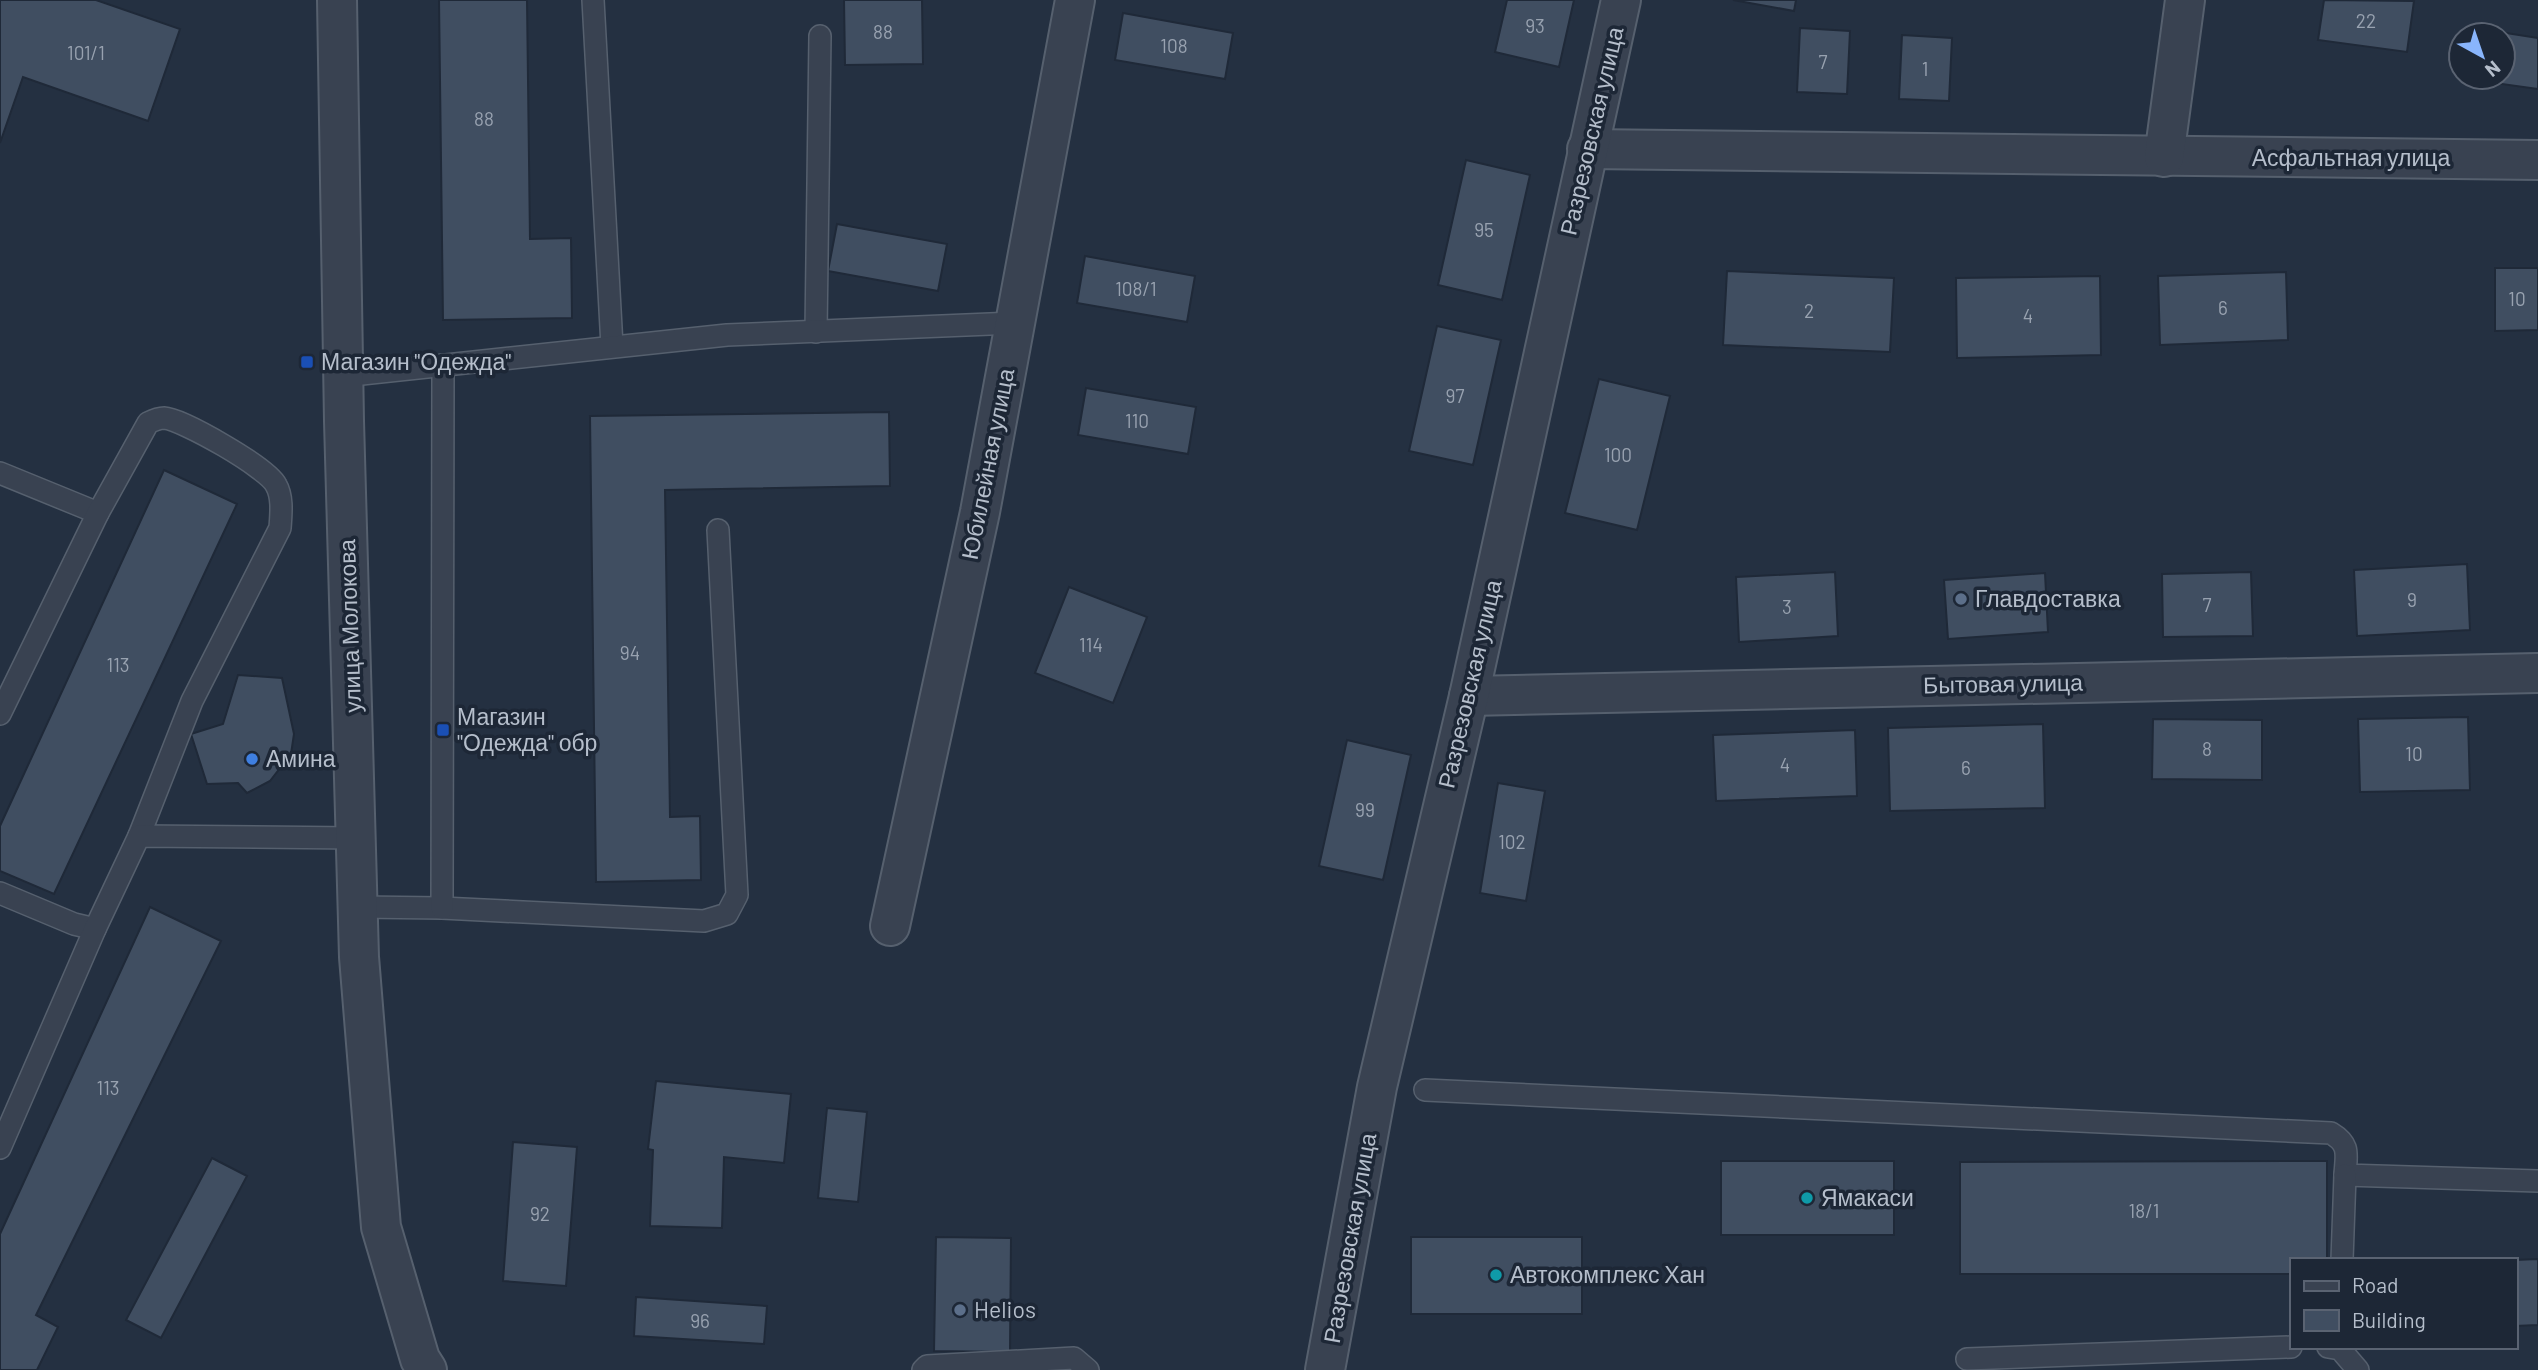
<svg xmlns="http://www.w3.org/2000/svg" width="2538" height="1370" viewBox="0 0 2538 1370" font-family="Barlow,sans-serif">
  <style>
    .building { fill: #404e61; stroke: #1f2938; stroke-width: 2 }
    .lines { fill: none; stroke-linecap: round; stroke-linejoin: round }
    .service-casing { stroke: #56606e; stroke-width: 24 }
    .minor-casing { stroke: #56606e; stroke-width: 42 }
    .tertiary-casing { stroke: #56606e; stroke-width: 42 }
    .service { stroke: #394251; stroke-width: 21 }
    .minor { stroke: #394251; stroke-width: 38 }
    .tertiary { stroke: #394251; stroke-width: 38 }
    .transit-dot { fill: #1a4fb4; stroke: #1d2736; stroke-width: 2.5 }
    .service-dot { fill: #5c6f8a; stroke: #1d2736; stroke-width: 2.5 }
    .shop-dot { fill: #3f7fe0; stroke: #1d2736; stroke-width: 2.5 }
    .culture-dot { fill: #0f9aa8; stroke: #1d2736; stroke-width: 2.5 }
    .labels { text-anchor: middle; stroke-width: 7; stroke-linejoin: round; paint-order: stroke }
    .number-label { font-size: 19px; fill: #98a2b0 }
    .street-label { font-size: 23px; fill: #b5becb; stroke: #1d2736 }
    .poi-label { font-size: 23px; fill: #b5becb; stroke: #1d2736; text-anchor: start }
  </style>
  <rect width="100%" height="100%" fill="#243041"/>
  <!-- building -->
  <g class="building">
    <polygon points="0,0 96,0 180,29 148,121 23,77 0,143"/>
    <polygon points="439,0 527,0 530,239 571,238 572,318 443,320"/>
    <polygon points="844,0 922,0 923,64 845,65"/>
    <polygon points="1507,0 1574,0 1559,67 1495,52"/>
    <polygon points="1733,0 1796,0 1794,11"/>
    <polygon points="2324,0 2414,1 2407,52 2318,40"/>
    <polygon points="1123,13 1233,33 1225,79 1115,60"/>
    <polygon points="1800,28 1850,31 1847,94 1797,92"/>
    <polygon points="2487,30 2538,38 2538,89 2480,81 2481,77 2503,77 2503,35 2487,35"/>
    <polygon points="1902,35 1952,38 1949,101 1899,99"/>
    <polygon points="1466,160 1530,175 1502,300 1438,285"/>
    <polygon points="837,224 947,244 938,291 828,271"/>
    <polygon points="1085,256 1195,276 1187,322 1077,303"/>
    <polygon points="2495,268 2538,268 2538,330 2495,331"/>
    <polygon points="1727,271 1894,278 1890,352 1723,345"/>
    <polygon points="2286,272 2288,340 2160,345 2158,276"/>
    <polygon points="2100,276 2101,355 1957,358 1956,278"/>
    <polygon points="1437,326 1501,340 1473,465 1409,451"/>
    <polygon points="1599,379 1670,396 1637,530 1565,513"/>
    <polygon points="1086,388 1196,407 1188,454 1078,435"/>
    <polygon points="889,412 890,486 665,490 670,817 700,816 701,880 596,882 590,416"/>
    <polygon points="164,470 237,504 54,894 0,871 0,826"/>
    <polygon points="2467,564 2470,630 2357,636 2354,570"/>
    <polygon points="1835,572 1838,636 1739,642 1736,577"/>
    <polygon points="2251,572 2253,636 2163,637 2162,574"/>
    <polygon points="2045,573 2048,632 1948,639 1944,580"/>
    <polygon points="1069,587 1147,617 1113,703 1035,673"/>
    <polygon points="238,675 282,678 294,734 291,754 270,781 247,793 238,783 207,784 191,734 223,724"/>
    <polygon points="2468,717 2470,790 2360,792 2358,719"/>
    <polygon points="2153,719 2262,720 2262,780 2152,779"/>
    <polygon points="2043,724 2045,808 1890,811 1888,728"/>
    <polygon points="1855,730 1857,796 1716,801 1713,735"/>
    <polygon points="1347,740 1411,755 1383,880 1319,866"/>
    <polygon points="1498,783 1545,791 1526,901 1480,893"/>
    <polygon points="150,907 221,941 36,1315 58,1327 37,1370 0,1370 0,1234"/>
    <polygon points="656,1081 791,1094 784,1163 724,1157 722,1228 650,1226 653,1150 648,1149"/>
    <polygon points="827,1108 867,1112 858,1202 818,1198"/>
    <polygon points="513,1142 577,1147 566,1286 503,1281"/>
    <polygon points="212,1158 247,1176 161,1338 126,1320"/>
    <rect x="1721" y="1161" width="173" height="74"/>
    <polygon points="2327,1161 2327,1260 2291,1260 2291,1274 1960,1274 1960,1162"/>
    <polygon points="936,1237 1011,1238 1010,1352 934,1351"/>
    <rect x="1411" y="1237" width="171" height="77"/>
    <polygon points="2538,1259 2538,1325 2515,1326 2515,1260"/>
    <polygon points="636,1297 767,1306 764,1344 634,1336"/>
  </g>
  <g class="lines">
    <defs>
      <g id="service">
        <polyline points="593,0 612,346"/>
        <polyline points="816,332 820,36"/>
        <polyline points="343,376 727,335 1014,323"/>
        <polyline points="0,473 98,513"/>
        <path d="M0 714 98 513 148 423C152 421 159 418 164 418 182 419 268 468 276 485 283 497 281 514 280 528L192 701 139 836"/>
        <polyline points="0,893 74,924 95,929"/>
        <polyline points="358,907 442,908 704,921 727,914 737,895 718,530"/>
        <polyline points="442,908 443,365"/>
        <path d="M1425 1090 2331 1133C2351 1145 2346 1155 2345 1175L2538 1181"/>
        <polyline points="0,1148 95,929 139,836 356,838"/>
        <polyline points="2342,1260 2345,1175"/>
        <polyline points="2328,1347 2340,1349 2358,1370"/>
        <polyline points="1967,1359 2291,1347"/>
        <polyline points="923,1370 927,1366 1074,1358 1088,1370"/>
      </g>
      <g id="minor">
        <polyline points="1587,149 2538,160"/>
        <polyline points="2164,157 2185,0"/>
        <polyline points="1469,696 2538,673"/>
        <polyline points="890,926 980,512 1075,0"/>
        <polyline points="1325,1370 1377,1087 1469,696 1621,0"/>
      </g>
      <polyline id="tertiary" points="337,0 344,421 359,957 381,1227 420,1359 427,1370"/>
    </defs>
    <!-- service casing -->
    <use href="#service" class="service-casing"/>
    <!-- minor casing -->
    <use href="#minor" class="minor-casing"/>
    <!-- tertiary casing -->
    <use href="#tertiary" class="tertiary-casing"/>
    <!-- service -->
    <use href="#service" class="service"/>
    <!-- minor -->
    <use href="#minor" class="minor"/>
    <!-- tertiary -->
    <use href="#tertiary" class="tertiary"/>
  </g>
  <!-- markers -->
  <g class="transit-dot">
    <rect x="300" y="355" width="14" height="14" rx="3.5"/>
    <rect x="436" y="723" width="14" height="14" rx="3.5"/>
  </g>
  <g class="service-dot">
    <circle cx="1961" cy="599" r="7"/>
    <circle cx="960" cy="1310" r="7"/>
  </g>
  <circle class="shop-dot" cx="252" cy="759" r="7"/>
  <g class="culture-dot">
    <circle cx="1807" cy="1198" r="7"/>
    <circle cx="1496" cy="1275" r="7"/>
  </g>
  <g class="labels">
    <!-- number labels -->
    <g class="number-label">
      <text x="2366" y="28">22</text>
      <text x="1535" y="33">93</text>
      <text x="883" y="39">88</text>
      <text x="1174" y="53">108</text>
      <text x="86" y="60">101/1</text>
      <text x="1823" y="69">7</text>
      <text x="1925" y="76">1</text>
      <text x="484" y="126">88</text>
      <text x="1484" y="237">95</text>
      <text x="1136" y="296">108/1</text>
      <text x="2517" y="306">10</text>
      <text x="2223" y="315">6</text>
      <text x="1809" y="318">2</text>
      <text x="2028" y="323">4</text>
      <text x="1455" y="403">97</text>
      <text x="1137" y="428">110</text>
      <text x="1618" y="462">100</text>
      <text x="2412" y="607">9</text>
      <text x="2207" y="612">7</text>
      <text x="1787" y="614">3</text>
      <text x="1091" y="652">114</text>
      <text x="630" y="660">94</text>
      <text x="118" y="672">113</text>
      <text x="2207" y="756">8</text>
      <text x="2414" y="761">10</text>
      <text x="1785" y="772">4</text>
      <text x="1966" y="775">6</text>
      <text x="1365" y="817">99</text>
      <text x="1512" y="849">102</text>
      <text x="108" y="1095">113</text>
      <text x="2144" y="1218">18/1</text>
      <text x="540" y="1221">92</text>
      <text x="700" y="1328">96</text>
    </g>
    <!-- street labels -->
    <g class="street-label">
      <text transform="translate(1592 131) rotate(-77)" y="8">Разрезовская улица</text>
      <text x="2351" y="166">Асфальтная улица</text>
      <text transform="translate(988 464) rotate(-79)" y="8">Юбилейная улица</text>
      <text transform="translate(350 626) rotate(-92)" y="8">улица Молокова</text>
      <text transform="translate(1470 684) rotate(-77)" y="8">Разрезовская улица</text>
      <text transform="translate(2003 684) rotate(-1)" y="8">Бытовая улица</text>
      <text transform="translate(1350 1238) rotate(-80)" y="8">Разрезовская улица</text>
    </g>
    <!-- poi labels -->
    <g class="poi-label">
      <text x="321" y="370">Магазин "Одежда"</text>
      <text x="1975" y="607">Главдоставка</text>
      <text x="457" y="725">Магазин<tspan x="457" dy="26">"Одежда" обр</tspan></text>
      <text x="266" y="767">Амина</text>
      <text x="1821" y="1206">Ямакаси</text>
      <text x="1510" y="1283">Автокомплекс Хан</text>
      <text x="974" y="1318">Helios</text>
    </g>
  </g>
  <!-- legend -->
  <rect x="2290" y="1258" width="228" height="91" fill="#1d2736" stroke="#5a6372" stroke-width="2"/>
  <rect x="2304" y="1281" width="35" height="10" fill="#394251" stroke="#5a6372" stroke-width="2"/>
  <text x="2352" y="1293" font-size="21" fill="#b5becb">Road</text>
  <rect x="2304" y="1310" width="35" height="21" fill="#404e61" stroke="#5a6372" stroke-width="2"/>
  <text x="2352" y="1328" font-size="21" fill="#b5becb">Building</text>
  <!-- north arrow -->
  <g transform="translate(2482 56) rotate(140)"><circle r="33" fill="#1d2736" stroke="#5a6372" stroke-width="2"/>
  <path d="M0-5L12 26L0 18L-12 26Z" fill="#89b5fc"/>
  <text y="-10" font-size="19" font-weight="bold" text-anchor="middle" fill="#b5becb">N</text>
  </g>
</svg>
